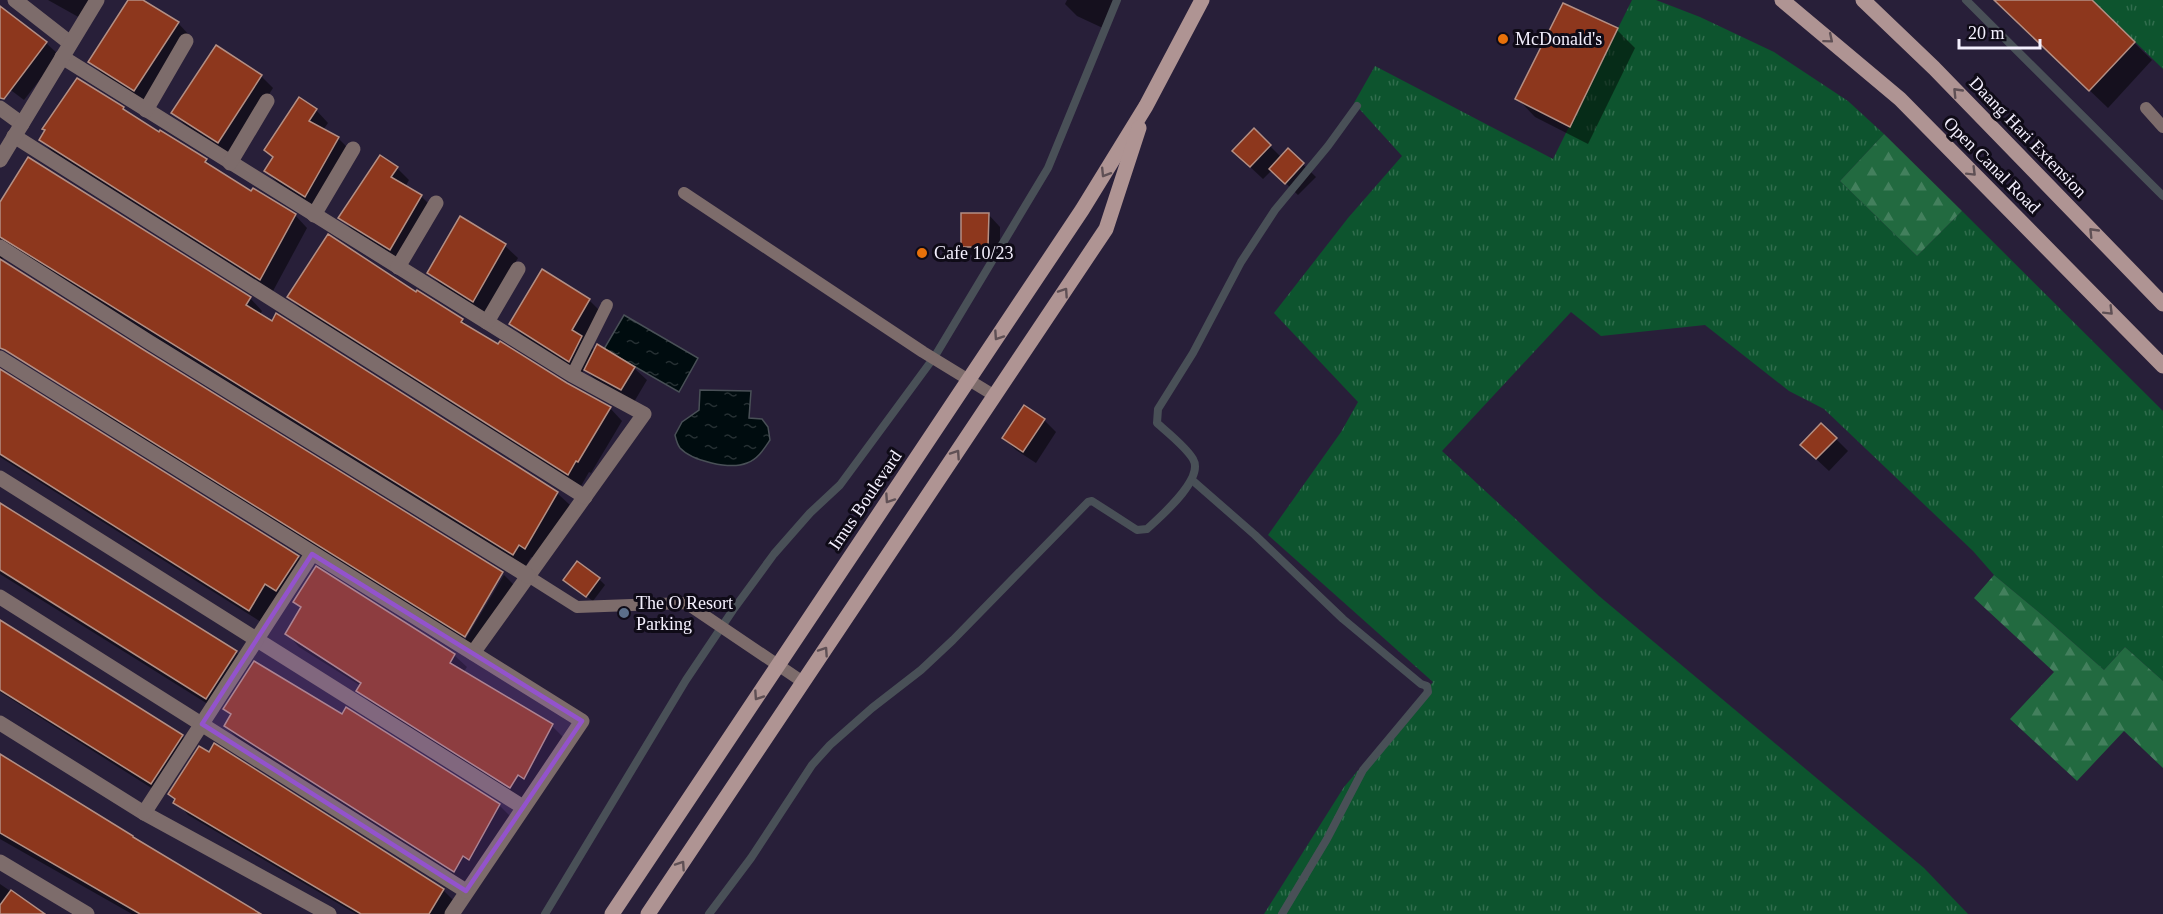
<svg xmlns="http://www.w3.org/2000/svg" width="2163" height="914" viewBox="0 0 2163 914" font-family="'Times New Roman',serif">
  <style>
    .grass { fill: url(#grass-tufts) }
    .forest { fill: url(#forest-firs) }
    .water { fill: url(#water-ripples); stroke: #495057; stroke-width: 1.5 }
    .shadow { fill: #0007 }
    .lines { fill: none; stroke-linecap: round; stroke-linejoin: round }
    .stream { stroke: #495057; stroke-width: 8 }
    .building { fill: #8d371d; stroke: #b48f84; stroke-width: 1.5 }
    .service { stroke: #7d6c6b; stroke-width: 12 }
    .minor { stroke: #7d6c6b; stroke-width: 15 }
    .secondary { stroke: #af9493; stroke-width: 15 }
    .oneway { stroke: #5f5055 }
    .marked { fill: #9353cc; fill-opacity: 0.2; stroke: #9353cc; stroke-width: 4.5; stroke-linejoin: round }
    .food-dot { fill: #e8710a; stroke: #0f0b17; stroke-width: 2 }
    .service-dot { fill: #5c6f8a; stroke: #0f0b17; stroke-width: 2 }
    .labels { text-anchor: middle; stroke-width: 6; stroke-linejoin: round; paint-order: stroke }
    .poi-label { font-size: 18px; fill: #f4f0fe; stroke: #0f0b17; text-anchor: start }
    .street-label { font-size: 18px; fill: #f4f0fe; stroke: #0f0b17 }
  </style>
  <defs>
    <pattern id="grass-tufts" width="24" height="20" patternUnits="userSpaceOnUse" patternTransform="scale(1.5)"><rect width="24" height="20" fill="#0d542e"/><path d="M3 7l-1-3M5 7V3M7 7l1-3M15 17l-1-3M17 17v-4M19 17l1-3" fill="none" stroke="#316d4d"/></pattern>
    <pattern id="forest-firs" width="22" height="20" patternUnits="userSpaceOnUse" patternTransform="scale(1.5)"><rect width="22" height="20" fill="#226a40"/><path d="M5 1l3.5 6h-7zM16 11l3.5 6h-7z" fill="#43805d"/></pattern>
    <pattern id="water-ripples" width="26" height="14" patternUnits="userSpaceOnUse" patternTransform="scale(1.5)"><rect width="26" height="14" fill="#000c0f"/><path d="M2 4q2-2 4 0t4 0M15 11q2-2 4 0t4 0" fill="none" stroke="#263033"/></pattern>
  </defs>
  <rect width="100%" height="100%" fill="#281f39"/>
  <!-- grass -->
  <g class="grass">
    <polygon points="1632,0 1656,0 1700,17 1774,52 1848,101 1884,134 1840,181 1917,256 1962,211 2163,411 2163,681 2125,647 2104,670 2041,614 1994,575 1973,551 1824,409 1789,391 1705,325 1601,336 1571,312 1442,451 1599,596 1924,868 1968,914 1264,914 1344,787 1433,682 1268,535 1341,432 1358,402 1274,313 1348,218 1402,156 1354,103 1375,66 1553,159"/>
    <polygon points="2092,0 2163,0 2163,69"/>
  </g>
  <!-- forest -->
  <g class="forest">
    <polygon points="1884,134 1962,211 1917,256 1840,181"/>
    <polygon points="1994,575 2041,614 2104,670 2125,647 2163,681 2163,768 2124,731 2077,781 2010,719 2054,672 1974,598"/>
  </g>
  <!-- water -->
  <g class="water">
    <polygon points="624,315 698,358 679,392 604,349"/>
    <path d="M700 390 751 391 749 418 762 419 768 427 770 440C764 449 758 459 747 463 730 470 692 461 680 448 677 444 676 439 675 435L682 422 699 410Z"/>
  </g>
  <!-- shadow -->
  <g class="shadow">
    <polygon points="48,0 93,0 82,19"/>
    <polygon points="130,0 141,0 178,23 190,36 147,102 102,74 90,61"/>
    <polygon points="1067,0 1113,0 1119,5 1107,30 1077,16 1065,4"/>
    <polygon points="1998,0 2090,0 2152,60 2108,108 2014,18"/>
    <polygon points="0,9 46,43 59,55 24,100 0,82"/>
    <polygon points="1617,30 1635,48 1588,144 1535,117 1517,98"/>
    <polygon points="261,76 273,88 231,154 185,125 173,113"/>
    <polygon points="123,108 130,116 206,160 218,172 251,193 295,215 307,228 273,291 53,152 41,140"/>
    <polygon points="316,110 328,123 323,130 338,138 350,150 318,208 278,183 266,171 274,158 266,150"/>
    <polygon points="1254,130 1281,157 1288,150 1316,177 1298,195 1272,170 1263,179 1246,163"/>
    <polygon points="397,168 409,180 405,187 421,196 433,208 403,261 353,230 340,218"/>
    <polygon points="0,203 250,298 262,311 260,315 557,493 570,505 538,560 531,557 526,566 4,254 2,261 143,352 503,574 500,574 463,638 94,408 81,396 0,340"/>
    <polygon points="988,214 1000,227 1000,258 975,259 962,246"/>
    <polygon points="460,218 505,246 518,258 486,313 441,285 429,273"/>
    <polygon points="542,271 589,300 602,313 585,341 595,351 634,368 647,380 634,402 598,382 584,369 582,373 524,337 511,324"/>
    <polygon points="417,294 462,320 473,331 610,408 622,421 591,473 589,472 581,486 301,309 289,297"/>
    <polygon points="0,387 298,557 310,570 261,622 0,457"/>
    <polygon points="1044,420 1056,432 1036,463 1016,450 1004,438"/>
    <polygon points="1836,439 1848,451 1829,471 1814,457"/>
    <polygon points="0,504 236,652 249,665 219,711 0,574"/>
    <polygon points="504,575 515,586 478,648 465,640"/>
    <polygon points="599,579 605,585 593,601 571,585"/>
    <polygon points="295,601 454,655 467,667 463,673 552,726 564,738 523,799 371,703 358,690 361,686 299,647 287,634 302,609"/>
    <polygon points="0,623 182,736 194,749 164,796 0,692"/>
    <polygon points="225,709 342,716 347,709 500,806 512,818 466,883 238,739 225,726 231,716"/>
    <polygon points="0,756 138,842 259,914 132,914 0,839"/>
    <polygon points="170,794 443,890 455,902 449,914 356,914 188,815"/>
    <polygon points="0,884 44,914 0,914"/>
  </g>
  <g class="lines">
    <!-- stream -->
    <g class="stream">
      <polyline points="1966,0 2163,196"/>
      <polyline points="1192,480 1255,535 1343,619 1421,684 1427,686 1428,692 1363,770 1327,839 1282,914"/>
      <polyline points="545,914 686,680 733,610 774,554 810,513 840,485 935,356 1048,168 1117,0"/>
      <path d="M709 914 751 858 812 765 830 745 872 708 921 670 953 640 1088 502 1092 501 1137 530 1147 529C1160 517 1205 479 1193 459 1186 447 1168 433 1157 423L1158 409 1193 353 1241 262 1275 210 1328 146 1357 106"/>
    </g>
  </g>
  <!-- building -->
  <g class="building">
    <polygon points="128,0 143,0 179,22 134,91 88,62"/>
    <polygon points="1994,0 2092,0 2135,42 2089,91"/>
    <polygon points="1563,3 1618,28 1570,127 1515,99"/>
    <polygon points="0,6 47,42 4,99 0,98"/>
    <polygon points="216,45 262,75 218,143 171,113"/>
    <polygon points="77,78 124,107 123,109 159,132 160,130 207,159 205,162 251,191 253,188 296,214 260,280 39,140 45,130 42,129"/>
    <polygon points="299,97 317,109 309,121 339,137 305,197 264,171 273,157 264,150"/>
    <polygon points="1254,128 1271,145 1250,167 1232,151"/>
    <polygon points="1288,148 1304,163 1285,184 1269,169"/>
    <polygon points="380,155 398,167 391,177 422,195 390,250 338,218"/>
    <polygon points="28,157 251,297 246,305 272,321 276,313 558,492 525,549 519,545 513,555 0,237 0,202"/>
    <polygon points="961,213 989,213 988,247 961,247"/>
    <polygon points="460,216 506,244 473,302 427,273"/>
    <polygon points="328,234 416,292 417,290 463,319 461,322 498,344 500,341 567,383 611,407 578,462 576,461 568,475 287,297"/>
    <polygon points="0,259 144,350 503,572 465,637 5,350 0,348"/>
    <polygon points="542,269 590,299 572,330 582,336 569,362 509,324"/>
    <polygon points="597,344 635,367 621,390 584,370"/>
    <polygon points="0,369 299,556 276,591 265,584 249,611 0,454"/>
    <polygon points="1024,405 1045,419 1023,452 1002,438"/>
    <polygon points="1821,423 1837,438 1816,459 1800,445"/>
    <polygon points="0,503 237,651 206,699 0,570"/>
    <polygon points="577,561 600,578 586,597 563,580"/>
    <polygon points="316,566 455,654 450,663 553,724 524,779 518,775 510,788 356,691 361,683 285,634 301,607 293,602"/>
    <polygon points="0,620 183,735 151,784 0,690"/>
    <polygon points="254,661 342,714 346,707 500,804 469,860 463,856 454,872 224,726 231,714 223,709"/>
    <polygon points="214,743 444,889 429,914 361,914 173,803 175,799 168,794 199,746 209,752"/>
    <polygon points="0,754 133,836 133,837 261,914 140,914 0,833"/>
    <polygon points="11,890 45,914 0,914 0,905"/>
  </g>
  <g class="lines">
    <!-- service -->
    <g class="service">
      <polyline points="2146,108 2163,127"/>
      <polyline points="684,193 923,352 995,396"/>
      <polyline points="572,375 607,305"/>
      <polyline points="528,576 577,607 686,603 803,682"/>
    </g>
    <!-- minor -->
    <g class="minor">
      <polyline points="15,0 70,43"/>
      <polyline points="62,57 572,375 644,414 473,653"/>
      <polyline points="0,108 22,124"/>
      <polyline points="146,110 186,41"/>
      <polyline points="14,136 585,497"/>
      <polyline points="0,160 97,0"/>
      <polyline points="230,163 267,101"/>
      <polyline points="314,215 353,149"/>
      <polyline points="0,247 149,342 528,576"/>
      <polyline points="398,267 436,203"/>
      <polyline points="487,322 518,269"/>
      <polyline points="0,358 582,721 452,914"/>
      <polyline points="0,478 523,807"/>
      <polyline points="0,597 466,891"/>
      <polyline points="0,723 144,813 329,914"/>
      <polyline points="144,813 312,554"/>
      <polyline points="0,862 87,914"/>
    </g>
    <!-- secondary -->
    <g class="secondary">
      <polyline points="1782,0 1900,99 2163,366"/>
      <polyline points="1863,0 1934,68 2163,304"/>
      <polyline points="612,914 1082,210 1146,106 1202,0"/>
      <polyline points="648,914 1106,229 1139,128"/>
    </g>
  </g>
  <!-- one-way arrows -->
  <defs><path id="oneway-chevron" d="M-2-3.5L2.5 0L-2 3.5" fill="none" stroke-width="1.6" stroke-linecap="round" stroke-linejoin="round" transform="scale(1.5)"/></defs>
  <g class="oneway">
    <use href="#oneway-chevron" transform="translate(1829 39) rotate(40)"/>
    <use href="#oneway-chevron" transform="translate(1957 92) rotate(-134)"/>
    <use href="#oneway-chevron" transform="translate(1972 172) rotate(45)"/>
    <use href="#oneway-chevron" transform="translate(1105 173) rotate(122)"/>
    <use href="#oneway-chevron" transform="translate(2093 232) rotate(-134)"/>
    <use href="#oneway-chevron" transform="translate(1064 292) rotate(-56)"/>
    <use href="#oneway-chevron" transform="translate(2109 311) rotate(45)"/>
    <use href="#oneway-chevron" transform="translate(998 336) rotate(124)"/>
    <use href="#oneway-chevron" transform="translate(956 454) rotate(-56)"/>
    <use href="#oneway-chevron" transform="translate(889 499) rotate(124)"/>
    <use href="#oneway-chevron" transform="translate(824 651) rotate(-56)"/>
    <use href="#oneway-chevron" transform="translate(758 696) rotate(124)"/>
    <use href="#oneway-chevron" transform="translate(681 865) rotate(-56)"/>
  </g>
  <!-- marked area -->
  <path class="marked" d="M312 554 582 721 466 891 202 724Z"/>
  <!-- markers -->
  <g class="food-dot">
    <circle cx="1503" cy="39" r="6"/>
    <circle cx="922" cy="253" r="6"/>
  </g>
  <circle class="service-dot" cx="624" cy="613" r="6"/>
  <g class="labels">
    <!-- poi labels -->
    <g class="poi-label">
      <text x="1515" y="45">McDonald's</text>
      <text x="934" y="259">Cafe 10/23</text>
      <text x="636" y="609">The O Resort<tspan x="636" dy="21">Parking</tspan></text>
    </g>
    <!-- street labels -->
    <g class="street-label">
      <text transform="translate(2028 137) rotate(46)" y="6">Daang Hari Extension</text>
      <text transform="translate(1992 165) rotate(45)" y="6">Open Canal Road</text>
      <text transform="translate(865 500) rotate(-56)" y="6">Imus Boulevard</text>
    </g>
  </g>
  <!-- scale -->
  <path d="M1959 39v9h81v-9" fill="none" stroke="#f4f0fe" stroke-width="3"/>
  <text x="1968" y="39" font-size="18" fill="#f4f0fe" stroke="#0f0b17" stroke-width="4.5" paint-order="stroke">20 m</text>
</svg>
